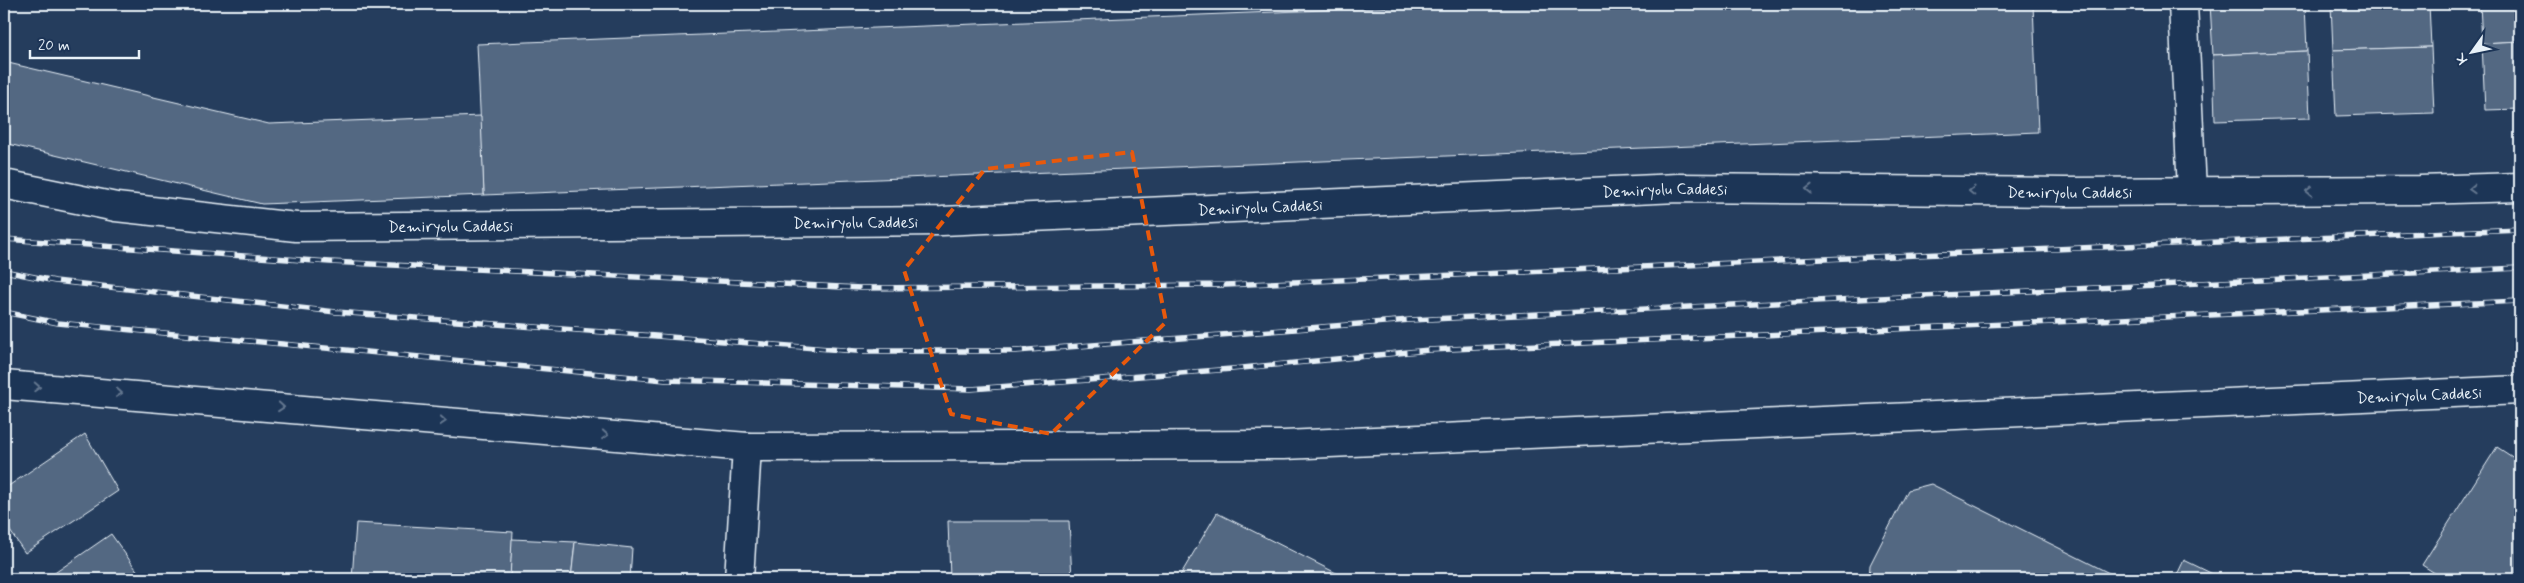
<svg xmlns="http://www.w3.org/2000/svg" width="2524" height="583" viewBox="0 0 2524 583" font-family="Mynerve,sans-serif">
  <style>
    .building { fill: #536782; stroke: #e8f1f8 }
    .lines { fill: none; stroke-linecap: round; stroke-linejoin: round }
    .street-casing { stroke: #e8f1f8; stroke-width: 31 }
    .secondary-casing { stroke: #e8f1f8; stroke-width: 31 }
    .street { stroke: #1d3557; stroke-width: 28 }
    .secondary { stroke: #1d3557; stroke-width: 28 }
    .rail-casing { stroke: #e8f1f8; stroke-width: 5.5 }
    .rail { stroke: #1d3557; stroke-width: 4; stroke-dasharray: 11; stroke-linecap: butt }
    .oneway { stroke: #64778f }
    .marked { fill: none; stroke: #e8590c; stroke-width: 4; stroke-dasharray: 10 6; stroke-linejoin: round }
    .labels { text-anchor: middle; stroke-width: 4; stroke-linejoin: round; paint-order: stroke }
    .street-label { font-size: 16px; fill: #e8f1f8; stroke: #1d3557 }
  </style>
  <rect width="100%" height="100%" fill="#253d5d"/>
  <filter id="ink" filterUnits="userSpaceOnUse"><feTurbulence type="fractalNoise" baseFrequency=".02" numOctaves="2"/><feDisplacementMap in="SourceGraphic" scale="10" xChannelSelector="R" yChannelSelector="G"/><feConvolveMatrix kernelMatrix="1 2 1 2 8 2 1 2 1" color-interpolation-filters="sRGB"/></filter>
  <g filter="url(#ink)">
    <!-- building -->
    <g class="building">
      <polygon points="1474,4 2033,4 2038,132 484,195 477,44"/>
      <polygon points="2210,4 2305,4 2307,51 2213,55"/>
      <polygon points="2331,4 2429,4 2431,47 2333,50"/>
      <polygon points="2480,4 2520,4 2520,41 2482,43"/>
      <polygon points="2520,41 2520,109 2485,110 2482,43"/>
      <polygon points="2431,47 2434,113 2336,116 2333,50"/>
      <polygon points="2307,51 2310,118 2215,121 2213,55"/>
      <polygon points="4,62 269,124 481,116 484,195 262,204 4,143"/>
      <polygon points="85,434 118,491 25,553 4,522 4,489"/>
      <polygon points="2497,447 2520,462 2520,579 2444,579 2422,565"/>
      <polygon points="1931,484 2121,579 1869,579 1870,565 1908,490"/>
      <polygon points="1217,513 1348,579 1178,579"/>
      <polygon points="948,521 1069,521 1072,579 950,579"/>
      <polygon points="356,523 513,532 510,579 352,579"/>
      <polygon points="111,534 143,579 46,579"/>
      <polygon points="512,539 575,542 571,579 510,579"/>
      <polygon points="575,542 632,548 630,579 571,579"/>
      <polygon points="2184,560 2223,579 2175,579"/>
    </g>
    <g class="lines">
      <defs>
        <polyline id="street" points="739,579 747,447"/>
        <g id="secondary">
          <polyline points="2183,4 2192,191"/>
          <path id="s1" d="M4 184 116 207 296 227 942 221 1678 188 2065 192 2419 190 2520 187"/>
          <path id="s2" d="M4 385 747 447 1284 445 2520 390"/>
        </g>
      </defs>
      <!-- street casing -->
      <use href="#street" class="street-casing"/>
      <!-- secondary casing -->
      <use href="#secondary" class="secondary-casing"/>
      <!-- street -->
      <use href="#street" class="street"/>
      <!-- secondary -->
      <use href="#secondary" class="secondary"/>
      <defs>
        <g id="rail">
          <polyline points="4,239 330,262 861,288 1225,285 2520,229"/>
          <polyline points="4,271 55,281 336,312 856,351 1016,351 1410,320 2520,268"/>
          <polyline points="4,312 58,323 665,380 971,389 1232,369 1429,350 2520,301"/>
        </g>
      </defs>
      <!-- rail casing -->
      <use href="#rail" class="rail-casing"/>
      <!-- rail -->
      <use href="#rail" class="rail"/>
    </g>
    <!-- one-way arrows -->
    <defs><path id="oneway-chevron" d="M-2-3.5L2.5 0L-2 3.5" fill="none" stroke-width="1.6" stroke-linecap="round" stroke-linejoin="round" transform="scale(1.25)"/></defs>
    <g class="oneway">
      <use href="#oneway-chevron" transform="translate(1809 189) rotate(-179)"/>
      <use href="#oneway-chevron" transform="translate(2472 189) rotate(178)"/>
      <use href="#oneway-chevron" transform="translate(1972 191) rotate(-179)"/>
      <use href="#oneway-chevron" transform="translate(2309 191) rotate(180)"/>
      <use href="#oneway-chevron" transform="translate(37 387) rotate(3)"/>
      <use href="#oneway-chevron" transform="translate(119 393) rotate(5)"/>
      <use href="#oneway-chevron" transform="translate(281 407) rotate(5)"/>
      <use href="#oneway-chevron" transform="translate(443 421) rotate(5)"/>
      <use href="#oneway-chevron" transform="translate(605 435) rotate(5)"/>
    </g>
  </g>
  <!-- marked area -->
  <path class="marked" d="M1132 152 1166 322 1051 434 951 414 904 270 985 169Z"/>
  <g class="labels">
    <!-- street labels -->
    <g class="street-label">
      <text dy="6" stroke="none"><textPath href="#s1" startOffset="1665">Demiryolu Caddesi</textPath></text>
      <text dy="6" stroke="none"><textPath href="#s1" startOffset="2070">Demiryolu Caddesi</textPath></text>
      <text dy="6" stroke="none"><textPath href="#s1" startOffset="1260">Demiryolu Caddesi</textPath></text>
      <text dy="6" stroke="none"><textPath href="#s1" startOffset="855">Demiryolu Caddesi</textPath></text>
      <text dy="6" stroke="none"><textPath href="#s1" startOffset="450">Demiryolu Caddesi</textPath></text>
      <text dy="6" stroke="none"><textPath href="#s2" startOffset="2419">Demiryolu Caddesi</textPath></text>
    </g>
  </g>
  <!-- margin -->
  <rect width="2524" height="583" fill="none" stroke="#1d3557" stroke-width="20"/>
  <rect x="10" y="10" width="2504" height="563" fill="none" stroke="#e8f1f8" stroke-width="2" filter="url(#ink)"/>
  <!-- north arrow -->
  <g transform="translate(2472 52) rotate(237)" stroke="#1d3557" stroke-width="4" paint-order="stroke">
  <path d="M0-4L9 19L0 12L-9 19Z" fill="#e8f1f8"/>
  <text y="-8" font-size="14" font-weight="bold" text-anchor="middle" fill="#e8f1f8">K</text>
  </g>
  <!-- scale -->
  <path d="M30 50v8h109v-8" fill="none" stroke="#e8f1f8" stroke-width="2.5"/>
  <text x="38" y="50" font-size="15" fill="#e8f1f8" stroke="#1d3557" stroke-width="4" paint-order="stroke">20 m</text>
</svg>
